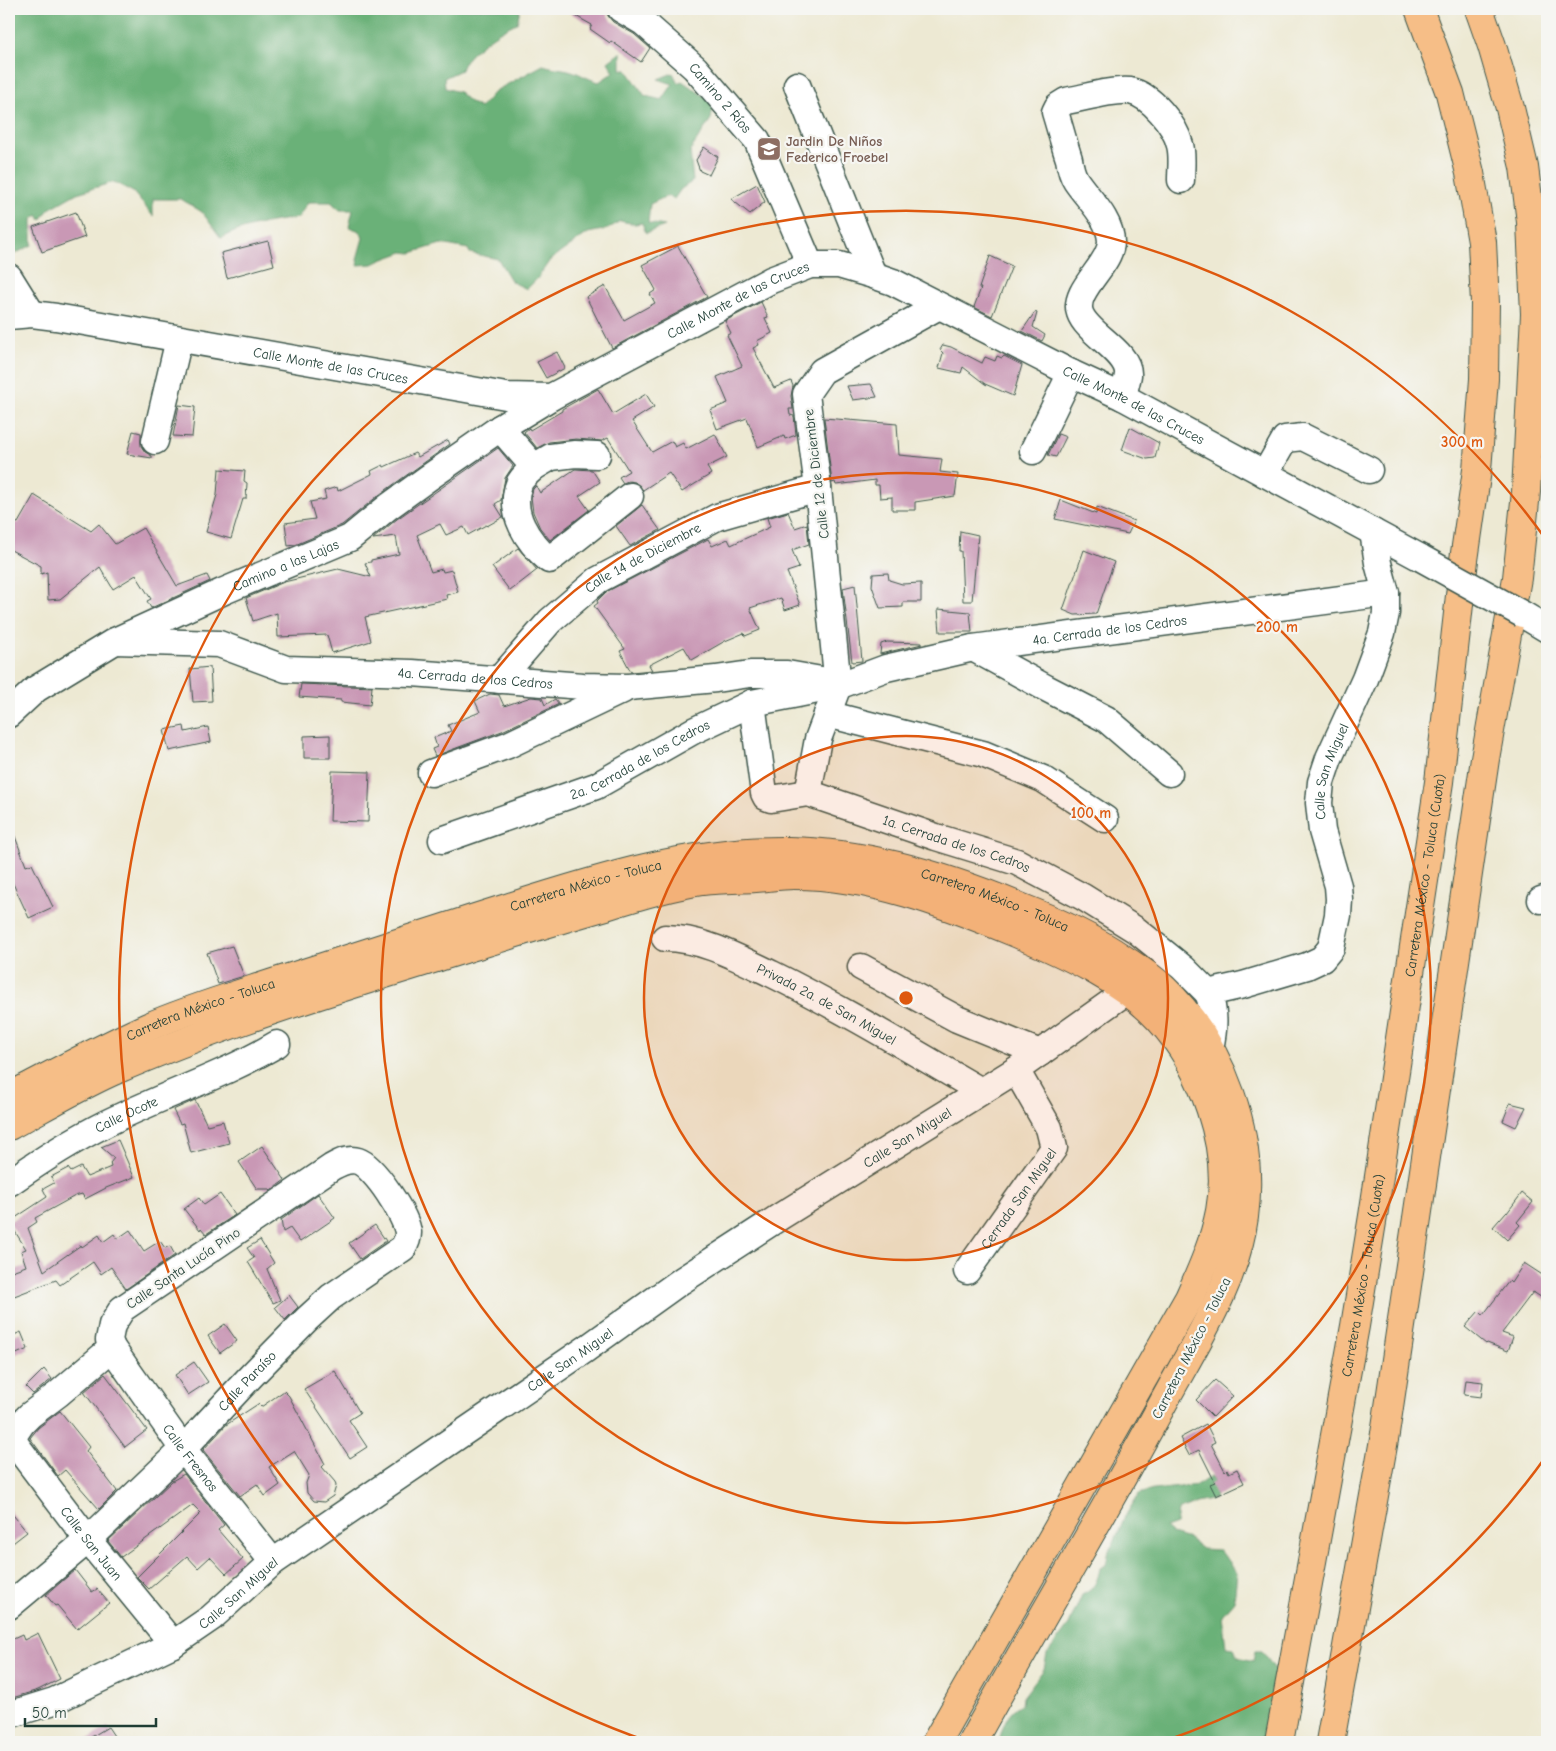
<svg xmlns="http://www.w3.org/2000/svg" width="1556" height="1751" viewBox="0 0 1556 1751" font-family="'Comic Neue',sans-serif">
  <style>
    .forest { fill: #6ab178; stroke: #447756 }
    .building { fill: #c998b5 }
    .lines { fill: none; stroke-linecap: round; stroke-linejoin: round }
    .minor-casing { stroke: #3e574c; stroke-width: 29 }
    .major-casing { stroke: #3e574c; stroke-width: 30 }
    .highway-casing { stroke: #3e574c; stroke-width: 30 }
    .minor { stroke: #fff; stroke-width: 26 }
    .major { stroke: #f6be87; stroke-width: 28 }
    .highway { stroke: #f6be87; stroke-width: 28 }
    .minor-bridge-casing { stroke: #3e574c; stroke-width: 29; stroke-linecap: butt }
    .minor-bridge { stroke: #fff; stroke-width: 26 }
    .ring { fill: none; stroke: #de580e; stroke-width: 2.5 }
    .labels { text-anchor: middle; stroke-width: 4.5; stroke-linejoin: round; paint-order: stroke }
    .street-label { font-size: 14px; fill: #1f3d34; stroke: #f6f6f2 }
    .education-label { font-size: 14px; font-weight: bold; fill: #785e54; stroke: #f6f6f2; text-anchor: start }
    .centre { fill: #de580e; stroke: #f6f6f2; stroke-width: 2.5 }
    .ring-label { font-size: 15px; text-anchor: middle; font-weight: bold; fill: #de580e; stroke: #f6f6f2; stroke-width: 4.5; stroke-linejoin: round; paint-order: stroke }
  </style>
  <rect width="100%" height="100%" fill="#f6f6f2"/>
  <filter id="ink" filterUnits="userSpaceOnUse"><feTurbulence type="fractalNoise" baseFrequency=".02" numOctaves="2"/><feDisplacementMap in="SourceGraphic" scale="10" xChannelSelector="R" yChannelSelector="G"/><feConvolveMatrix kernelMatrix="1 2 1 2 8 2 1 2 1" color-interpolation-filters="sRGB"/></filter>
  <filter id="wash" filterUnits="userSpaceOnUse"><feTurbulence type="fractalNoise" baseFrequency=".0096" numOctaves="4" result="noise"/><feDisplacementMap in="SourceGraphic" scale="20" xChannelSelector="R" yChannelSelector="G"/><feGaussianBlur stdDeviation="1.12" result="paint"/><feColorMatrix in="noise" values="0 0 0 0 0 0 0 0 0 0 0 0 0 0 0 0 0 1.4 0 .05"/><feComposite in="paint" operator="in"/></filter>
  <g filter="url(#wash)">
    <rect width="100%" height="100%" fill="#ede9d3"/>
    <!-- forest -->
    <g class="forest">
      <path d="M9 9H520L517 23C501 29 465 53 461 70L444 78 445 88 459 92 471 103 480 108 495 91 543 65C552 68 559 68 568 70 578 72 587 79 599 82L614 72 608 62 621 52V69L627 70 645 96 662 100 673 84 658 79 673 73 678 83 682 81 714 103 711 119 690 151 693 181 681 189 674 199 667 196 650 204 648 223 665 226 646 233 642 223 635 224 620 221 608 229 588 233 550 260 537 279 527 289 512 282 498 259 470 253 468 249 441 244 411 253 403 252 381 260 373 264 358 265 357 259 363 238 360 231 349 227 353 210H340L331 202H308L298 218C273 221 243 226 221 238L202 212 181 199H153V216L133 192 114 182 77 193 49 209 41 220 38 215 32 219V245L9 257Z"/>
      <path d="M1211 1476 1221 1488 1216 1492 1215 1499 1196 1503 1178 1511 1176 1524 1165 1528 1172 1534 1189 1539 1202 1549 1220 1550 1237 1573 1234 1601 1222 1615 1226 1647 1234 1648 1237 1657 1253 1661 1255 1651H1262L1274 1668 1287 1670 1274 1691 1272 1704 1268 1713 1271 1736 1269 1742H999C1002 1728 1007 1710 1022 1704L1023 1697 1044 1669 1047 1654 1069 1625 1082 1595C1094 1590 1098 1580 1100 1568L1106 1565 1109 1550 1114 1543 1124 1518 1139 1494 1153 1490 1198 1485Z"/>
    </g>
    <g id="blocks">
      <!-- building -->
      <g class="building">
        <polygon points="563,9 606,9 608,16 613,22 634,34 650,48 641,62 611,41 610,43 590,29 592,25"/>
        <polygon points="704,147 718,157 709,175 700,171 696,160"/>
        <polygon points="757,184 765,202 750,214 731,199"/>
        <polygon points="76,212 85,237 42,252 33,227"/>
        <polygon points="268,241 274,265 227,278 221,253"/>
        <polygon points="678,246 707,297 612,348 586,297 605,286 624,320 655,303 650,294 656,290 642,265"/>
        <polygon points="990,256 1012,266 992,316 974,307 981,288 979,288"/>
        <polygon points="761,302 768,317 765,318 772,333 757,341 759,345 753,348 774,388 791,381 793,386 791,396 793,409 789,409 790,415 794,416 796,435 785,439 784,436 758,447 747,418 717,429 710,410 728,403 717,377 742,366 727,335 731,333 725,321"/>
        <polygon points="1035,312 1037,313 1033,327 1045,335 1042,341 1022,331"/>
        <polygon points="943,345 951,347 982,363 985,357 995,361 997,356 1002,358 1004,356 1022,365 1013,396 985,384 963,367 961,373 939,368 943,353 940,350"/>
        <polygon points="557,352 565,368 546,378 537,362"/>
        <polygon points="871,384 877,397 853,400 847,386"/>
        <polygon points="598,389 613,414 646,394 654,407 632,421 652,452 672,441 675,447 683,443 686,449 715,434 727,457 707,467 711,474 682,492 669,473 643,490 635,482 628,481 623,483 619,477 629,471 608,438 602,441 576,439 549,442 537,448 524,432 529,428 530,430 562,411 562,409"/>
        <polygon points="179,405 195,407 192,437 173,436"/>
        <polygon points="824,418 897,424 899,455 942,459 940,472 958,474 955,496 915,502 915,510 892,510 892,497 880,498 879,485 875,485 875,480 836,485 835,482 832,483"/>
        <polygon points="1130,427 1159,443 1155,458 1147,459 1122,450"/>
        <polygon points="133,431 141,433 141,446 145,452 152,456 152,458 127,454"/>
        <polygon points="1058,434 1066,437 1056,457 1048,455"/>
        <polygon points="448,440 450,444 379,495 342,525 295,545 288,546 285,523 315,519 310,502 326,499 324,491 337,487 338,491 372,474 371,471 383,465 384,467 415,453 418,457"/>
        <polygon points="498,448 513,466 505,478 501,500 495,504 503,517 487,526 486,525 468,535 464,527 446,535 440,524 417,535 431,572 442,569 443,572 452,570 458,592 446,595 447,599 365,617 371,641 332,653 327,635 278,637 277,613 253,621 246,598 284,582 338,569 371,577 365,563 371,562 371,560 399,554 396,536 373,539 397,519"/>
        <polygon points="219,469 245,471 244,481 247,483 246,499 243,499 231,539 206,532 217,495"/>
        <polygon points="575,469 592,470 600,482 579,496 589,510 550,540 540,528 533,512 531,497 533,489 536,486 540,493"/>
        <polygon points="34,495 91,531 99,524 115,544 143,528 177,586 207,575 210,581 151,608 147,601 151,599 136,575 113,589 100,567 60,599 48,600 47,572 41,574 41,566 9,549 9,533 14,522 18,523"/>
        <polygon points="1061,500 1096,514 1097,507 1134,521 1128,534 1055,519"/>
        <polygon points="642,505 660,530 630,546 616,526"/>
        <polygon points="788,512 795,528 807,524 809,544 792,550 799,568 787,572 800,605 785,610 781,598 750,608 760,630 745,636 744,633 725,641 692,660 684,647 649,665 652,670 631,672 620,651 625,649 594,606 598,603 597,601 606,592 708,539 712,546 728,539 731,545 770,527 767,518"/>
        <polygon points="960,531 978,535 972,601 963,601 961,551 959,551"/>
        <polygon points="518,548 537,570 510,591 492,567"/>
        <polygon points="1084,550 1114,562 1096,614 1075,615 1063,610"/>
        <polygon points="888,573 889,580 902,584 921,583 921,602 903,602 903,607 880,608 872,586 873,574"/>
        <polygon points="855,585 862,661 852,662 843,588"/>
        <polygon points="938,609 970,612 972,632 940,632"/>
        <polygon points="887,642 922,643 922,644 880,654 881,644"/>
        <polygon points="210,667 212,701 193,702 190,669"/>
        <polygon points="301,684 372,687 370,705 341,702 341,700 299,697"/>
        <polygon points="490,694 499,695 504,706 531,697 542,698 545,705 555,699 559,704 502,731 435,756 432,749 437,747 434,738 451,731 448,725 480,712 475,701"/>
        <polygon points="184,726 185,732 208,727 211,742 169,751 164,730"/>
        <polygon points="330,735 330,758 304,758 304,736"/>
        <polygon points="332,771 370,772 368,822 330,821"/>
        <polygon points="9,823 10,823 26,866 32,864 53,907 29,918 9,875"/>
        <polygon points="232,946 244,976 218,984 207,953"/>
        <polygon points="195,1100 207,1125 223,1121 229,1143 191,1153 183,1123 180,1124 173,1110"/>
        <polygon points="1510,1103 1526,1107 1516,1127 1503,1121"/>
        <polygon points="118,1140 134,1177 106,1188 85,1199 82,1194 75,1196 35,1218 37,1222 28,1228 44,1271 81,1245 82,1247 99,1235 103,1242 114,1234 117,1239 130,1230 144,1251 160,1241 165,1248 170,1246 175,1255 126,1289 111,1267 101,1274 93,1262 60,1285 56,1280 9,1298 9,1272 26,1266 21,1251 26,1249 9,1222 47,1197 43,1189 54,1183 51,1177 68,1168 71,1172 81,1167 87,1177 111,1167 110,1163 114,1158 101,1147"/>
        <polygon points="262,1146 285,1180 270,1191 270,1189 257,1189 239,1162"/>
        <polygon points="1522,1193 1533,1202 1517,1222 1520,1225 1507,1240 1493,1227 1506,1212 1507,1213"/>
        <polygon points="220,1194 235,1215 206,1234 201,1228 200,1230 184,1209 199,1198 204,1205"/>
        <polygon points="318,1194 335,1218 300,1242 290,1228 283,1232 281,1220"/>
        <polygon points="375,1225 386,1241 360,1259 349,1243"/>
        <polygon points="260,1240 274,1263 267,1269 280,1300 273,1303 248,1262 254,1258 247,1248"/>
        <polygon points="1524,1263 1547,1278 1547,1301 1533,1292 1502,1333 1513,1337 1508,1351 1487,1343 1486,1344 1465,1327 1479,1311 1483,1315 1509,1281 1511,1283"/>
        <polygon points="289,1295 298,1307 285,1320 275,1307"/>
        <polygon points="225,1324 237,1341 220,1353 208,1336"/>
        <polygon points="21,1332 28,1349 9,1357 9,1337"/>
        <polygon points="194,1362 208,1382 188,1395 175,1375"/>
        <polygon points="44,1369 52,1379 33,1394 26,1387"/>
        <polygon points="335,1371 360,1413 349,1420 367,1447 350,1458 304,1389"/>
        <polygon points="105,1374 147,1430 125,1447 84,1392"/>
        <polygon points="1215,1380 1233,1396 1213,1417 1196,1400"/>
        <polygon points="1466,1380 1483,1382 1481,1397 1464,1395"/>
        <polygon points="284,1391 289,1396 325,1464 322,1467 335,1482 336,1486 333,1496 324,1502 314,1501 307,1493 306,1483 309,1475 294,1451 269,1467 280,1485 265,1496 257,1484 240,1496 203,1450 226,1425 258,1404 261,1407"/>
        <polygon points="60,1411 89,1447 86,1451 117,1491 99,1509 65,1470 58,1476 30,1438 38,1428"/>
        <polygon points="1206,1424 1215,1442 1211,1444 1225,1471 1227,1469 1229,1473 1237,1469 1244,1483 1216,1496 1210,1484 1215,1482 1199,1450 1189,1455 1180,1438"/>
        <polygon points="184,1474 224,1525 218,1530 243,1559 226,1574 210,1557 198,1568 187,1556 149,1589 137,1577 201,1513 193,1505 121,1557 108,1541 172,1481"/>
        <polygon points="9,1510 27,1532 9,1546"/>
        <polygon points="75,1570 92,1592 97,1589 109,1603 77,1629 57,1605 55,1606 46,1595"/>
        <polygon points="38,1633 60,1679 38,1690 9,1699 9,1641 22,1635 24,1640"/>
        <polygon points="108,1727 118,1742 83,1742"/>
      </g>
    </g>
  </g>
  <g filter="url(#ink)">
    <use href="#blocks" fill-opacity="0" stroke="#3e574c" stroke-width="1"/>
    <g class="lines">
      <defs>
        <g id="minor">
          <path id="s1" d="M621 9 643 22 695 68 757 140 810 265"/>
          <polyline points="797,85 873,275"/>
          <polyline points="9,277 32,314"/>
          <path id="s2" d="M9 316 32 314 56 317 506 396 551 397 771 280 810 265H839L873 275 893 282 1071 373 1123 397 1421 558"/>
          <path d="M1123 397C1124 390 1127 382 1128 375 1130 352 1087 334 1080 313 1072 290 1111 265 1111 242 1111 219 1088 199 1076 181 1072 175 1070 166 1069 159 1064 144 1060 128 1055 112L1058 106 1066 101C1083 98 1114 89 1130 91 1151 95 1175 125 1180 145 1183 156 1181 169 1181 180"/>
          <polyline points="500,428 534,467 551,457 575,454 597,455"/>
          <polyline points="155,441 179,339"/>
          <polyline points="1033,451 1071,373"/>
          <path d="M534 467C529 472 521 478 519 484 508 513 528 542 549 560L630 496"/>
          <polyline points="1265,474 1285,439 1303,437 1369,470"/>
          <polyline points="1522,614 1547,629"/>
          <path id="s3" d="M115 641 219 644 286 669 412 673 583 686 628 687 716 679 750 674H787L827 681 833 684"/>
          <polyline points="973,648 1046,688 1106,719 1169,773"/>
          <path id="s4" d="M499 680 550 621 598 580 717 517 818 488"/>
          <path id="s5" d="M752 703 764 793 766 797 771 799 808 793 936 837 1017 862 1083 897 1136 930 1183 968 1208 993"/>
          <path id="s6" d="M9 714 36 689 115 641 224 591 350 538 388 507 428 478 500 428 551 397"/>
          <polyline points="827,714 983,754 1043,779 1105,819"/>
          <polyline points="431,773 508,745 623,690"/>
          <polyline points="808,793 818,739 838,686 818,488 806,394 822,371 939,306"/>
          <path id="s7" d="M442 840 596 786 693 731 752 703 838 686 886 668 973 648 1386 593"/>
          <polyline points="1541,900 1547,898"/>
          <path id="s8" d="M665 938C702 938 738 958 772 974 843 1009 912 1051 981 1091"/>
          <polyline points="861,967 957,1019 1040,1053"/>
          <path id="s9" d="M1210 1049C1214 1029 1216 1013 1208 993L1243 985 1307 966 1322 959 1331 948 1338 915 1339 899 1338 886 1322 831 1319 803 1321 782 1329 758 1365 679 1382 633 1386 613V593L1378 563 1373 532"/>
          <path id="s10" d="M9 1183C40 1161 73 1140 107 1123 163 1095 223 1076 277 1044"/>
          <path id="s11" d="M967 1271 1054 1148 1049 1128 1016 1070"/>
          <path id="s12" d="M13 1441 88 1540 173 1644"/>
          <polyline points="9,1445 13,1441 16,1432 22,1423 30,1415 58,1394 112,1348"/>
          <path id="s13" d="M9 1606 88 1540 183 1449 251 1376 307 1319 331 1297 403 1248C406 1243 408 1239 408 1233 407 1217 374 1166 358 1161 349 1158 341 1162 332 1167L122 1309 112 1325 109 1340 112 1348 183 1449 273 1562"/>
          <path id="s14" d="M9 1715 54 1701 173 1644 211 1618 273 1562 586 1349 681 1281 781 1216 1016 1070 1127 991"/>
        </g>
        <g id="major">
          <path id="s15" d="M9 1097C55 1073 101 1048 148 1027 189 1009 234 996 276 982 342 961 408 939 475 918 577 886 680 849 789 851 865 852 950 878 1020 907 1056 921 1090 936 1122 958 1137 968 1152 977 1164 989 1223 1046 1255 1135 1244 1217 1235 1285 1193 1347 1161 1407 1100 1520 1034 1630 972 1742"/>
          <path d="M9 1126C42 1108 76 1088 111 1072 230 1020 356 983 481 944 522 931 564 918 606 906 637 896 669 886 702 881 720 879 738 879 756 878 769 877 781 875 794 875 871 875 946 904 1016 933 1066 954 1122 979 1159 1019 1203 1066 1232 1148 1220 1211 1214 1242 1202 1269 1189 1298L936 1742"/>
        </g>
        <g id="highway">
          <path id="s16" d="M1279 1742 1355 1326 1373 1216 1439 782 1464 560 1477 470 1484 379 1485 303 1482 242 1470 173 1450 93 1419 9"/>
          <polyline points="1330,1742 1385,1434 1485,759 1517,578 1526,492 1535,314 1531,222 1524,167 1510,108 1492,46 1479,9"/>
        </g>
      </defs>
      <!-- minor casing -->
      <use href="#minor" class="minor-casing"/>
      <!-- major casing -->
      <use href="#major" class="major-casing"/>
      <!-- highway casing -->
      <use href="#highway" class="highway-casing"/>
      <!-- minor -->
      <use href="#minor" class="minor"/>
      <!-- major -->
      <use href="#major" class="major"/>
      <!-- highway -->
      <use href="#highway" class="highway"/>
      <defs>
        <polyline id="minor-bridge" points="1421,558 1522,614"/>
      </defs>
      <!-- minor-bridge casing -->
      <use href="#minor-bridge" class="minor-bridge-casing"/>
      <!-- minor-bridge -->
      <use href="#minor-bridge" class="minor-bridge"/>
    </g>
  </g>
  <!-- distance rings -->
  <circle cx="906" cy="998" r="262" fill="#de580e" fill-opacity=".12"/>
  <g class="ring">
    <circle cx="906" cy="998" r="262"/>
    <circle cx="906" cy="998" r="525"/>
    <path d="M1547 1455A787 787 0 0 1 1162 1742M650 1742A787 787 0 1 1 1547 541"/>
  </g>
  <!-- icons -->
  <defs>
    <symbol id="school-square" viewBox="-11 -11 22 22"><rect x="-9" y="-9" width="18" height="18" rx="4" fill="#8d6e63" stroke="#f6f6f2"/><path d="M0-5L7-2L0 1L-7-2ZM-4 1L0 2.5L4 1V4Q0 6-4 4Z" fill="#fff"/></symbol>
  </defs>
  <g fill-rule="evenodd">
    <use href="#school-square" x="755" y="135" width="28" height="28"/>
  </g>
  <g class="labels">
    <!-- street labels -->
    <g class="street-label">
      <text dy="5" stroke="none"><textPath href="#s1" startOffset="134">Camino 2 Ríos</textPath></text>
      <text dy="5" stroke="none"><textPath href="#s2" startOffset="760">Calle Monte de las Cruces</textPath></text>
      <text dy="5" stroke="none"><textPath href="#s2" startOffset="326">Calle Monte de las Cruces</textPath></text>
      <text dy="5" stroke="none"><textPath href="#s2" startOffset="1196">Calle Monte de las Cruces</textPath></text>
      <text transform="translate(816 474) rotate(-97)" y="5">Calle 12 de Diciembre</text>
      <text dy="5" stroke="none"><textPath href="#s4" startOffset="191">Calle 14 de Diciembre</textPath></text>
      <text dy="5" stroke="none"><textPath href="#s6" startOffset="316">Camino a las Lajas</textPath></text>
      <text dy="5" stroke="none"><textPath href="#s7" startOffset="706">4a. Cerrada de los Cedros</textPath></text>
      <text dy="5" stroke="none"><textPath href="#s3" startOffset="365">4a. Cerrada de los Cedros</textPath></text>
      <text dy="5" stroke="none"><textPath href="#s7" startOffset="214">2a. Cerrada de los Cedros</textPath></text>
      <text dy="5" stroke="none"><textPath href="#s9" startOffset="372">Calle San Miguel</textPath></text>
      <text dy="5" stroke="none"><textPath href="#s5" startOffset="295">1a. Cerrada de los Cedros</textPath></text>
      <text dy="5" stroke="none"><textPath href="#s16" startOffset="879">Carretera México - Toluca (Cuota)</textPath></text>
      <text dy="5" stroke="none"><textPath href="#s15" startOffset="616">Carretera México - Toluca</textPath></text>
      <text dy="5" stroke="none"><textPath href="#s15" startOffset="1036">Carretera México - Toluca</textPath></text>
      <text dy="5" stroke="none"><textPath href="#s8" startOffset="176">Privada 2a. de San Miguel</textPath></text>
      <text dy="5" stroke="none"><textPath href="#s15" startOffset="211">Carretera México - Toluca</textPath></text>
      <text dy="5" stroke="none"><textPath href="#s10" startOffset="136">Calle Ocote</textPath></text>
      <text dy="5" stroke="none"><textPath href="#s14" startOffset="1072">Calle San Miguel</textPath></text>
      <text dy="5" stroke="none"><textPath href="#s11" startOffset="89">Cerrada San Miguel</textPath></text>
      <text transform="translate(183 1268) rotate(-34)" y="5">Calle Santa Lucía Pino</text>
      <text dy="5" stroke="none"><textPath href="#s16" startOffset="474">Carretera México - Toluca (Cuota)</textPath></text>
      <text transform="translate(1191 1348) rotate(-63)" y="5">Carretera México - Toluca</text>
      <text dy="5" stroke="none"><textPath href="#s14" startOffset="668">Calle San Miguel</textPath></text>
      <text dy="5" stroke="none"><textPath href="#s13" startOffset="328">Calle Paraíso</textPath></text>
      <text dy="5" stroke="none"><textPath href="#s13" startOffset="1098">Calle Fresnos</textPath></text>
      <text dy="5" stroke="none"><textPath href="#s12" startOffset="129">Calle San Juan</textPath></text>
      <text dy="5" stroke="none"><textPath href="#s14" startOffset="262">Calle San Miguel</textPath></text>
    </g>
    <!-- education labels -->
    <g class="education-label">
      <text x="786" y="146">Jardin De Niños<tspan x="786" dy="16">Federico Froebel</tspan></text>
    </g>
  </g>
  <circle cx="906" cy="998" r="8" class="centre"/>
  <g class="ring-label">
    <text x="1462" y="447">300 m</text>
    <text x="1277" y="632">200 m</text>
    <text x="1091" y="818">100 m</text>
  </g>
  <!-- margin -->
  <rect width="1556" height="1751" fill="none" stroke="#f6f6f2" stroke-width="30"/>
  <!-- scale -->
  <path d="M25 1718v8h131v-8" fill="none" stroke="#1f3d34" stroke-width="2.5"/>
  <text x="32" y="1718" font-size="15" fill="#1f3d34" stroke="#f6f6f2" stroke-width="4" paint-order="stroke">50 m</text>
</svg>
